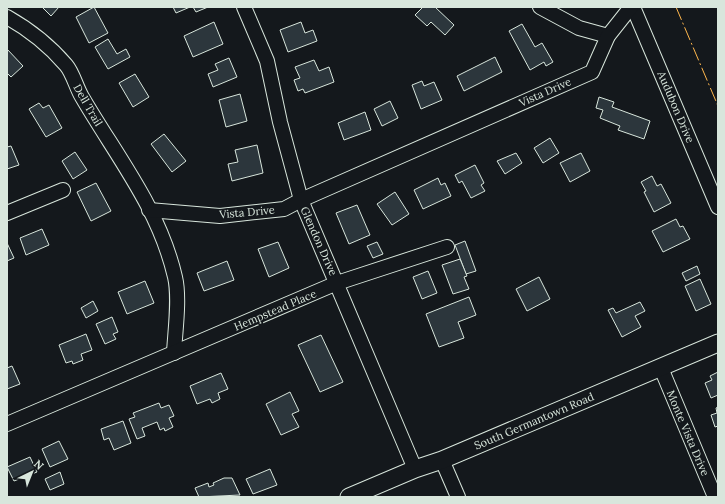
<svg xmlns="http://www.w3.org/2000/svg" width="725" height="504" viewBox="0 0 725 504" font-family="Lora,serif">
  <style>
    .building { fill: #2c363c; stroke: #d8e6dc }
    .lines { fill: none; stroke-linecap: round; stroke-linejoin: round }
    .minor-casing { stroke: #d8e6dc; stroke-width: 16 }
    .major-casing { stroke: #d8e6dc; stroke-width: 19 }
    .minor { stroke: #14181c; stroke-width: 14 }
    .major { stroke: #14181c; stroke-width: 17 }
    .power { stroke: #ffb74d; stroke-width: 1; stroke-dasharray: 14 3 2 3; stroke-linecap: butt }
    .labels { text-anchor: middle; stroke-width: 3; stroke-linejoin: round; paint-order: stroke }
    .street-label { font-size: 11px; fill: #d8e6dc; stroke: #14181c }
  </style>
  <rect width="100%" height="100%" fill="#14181c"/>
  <!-- building -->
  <g class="building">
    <polygon points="42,7 59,7 51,16"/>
    <polygon points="94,7 108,33 89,43 76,17"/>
    <polygon points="173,7 190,7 176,13"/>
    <polygon points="193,7 208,7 196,12"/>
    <polygon points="423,7 435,7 454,25 445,35 431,22 427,26 415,15"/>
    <polygon points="214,22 223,44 193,57 184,36"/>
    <polygon points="301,22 305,33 313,30 317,41 288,52 280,30"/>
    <polygon points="522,24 535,47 542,43 553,62 546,66 544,62 530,70 509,31"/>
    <polygon points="108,39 117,54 126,49 130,57 108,69 95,47"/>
    <polygon points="7,49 23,66 11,77 7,73"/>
    <polygon points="495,57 502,72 464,91 457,76"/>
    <polygon points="229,58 237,77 213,87 208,74 218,70 215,64"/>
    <polygon points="314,60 319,71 329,67 334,82 305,93 303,89 298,91 294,80 300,78 295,67"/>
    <polygon points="135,74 149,97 133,107 119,83"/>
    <polygon points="422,81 424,86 434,82 442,100 421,109 412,85"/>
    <polygon points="240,94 247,121 226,127 219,100"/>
    <polygon points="599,97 614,102 612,107 650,121 644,139 618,130 620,126 600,118 603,110 596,108"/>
    <polygon points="390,101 398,118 382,126 374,109"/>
    <polygon points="39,103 43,108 49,105 62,128 46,137 29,109"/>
    <polygon points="365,112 371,130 344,140 338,123"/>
    <polygon points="164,134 186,161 172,172 151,144"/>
    <polygon points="550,138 559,153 543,163 534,148"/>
    <polygon points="257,145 263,173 232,181 228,164 238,162 235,150"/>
    <polygon points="11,146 19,165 7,169 7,147"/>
    <polygon points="75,152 87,170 73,179 62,161"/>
    <polygon points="516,153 522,163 505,174 497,161"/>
    <polygon points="581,153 590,171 570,182 560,163"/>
    <polygon points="475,165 484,183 481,185 485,191 471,198 462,181 459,183 455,175"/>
    <polygon points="652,176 657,186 661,184 671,203 654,212 644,192 646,191 641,182"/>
    <polygon points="438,178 441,185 445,183 451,196 423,209 414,190"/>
    <polygon points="96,183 111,211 91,221 77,192"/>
    <polygon points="395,192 409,214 392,225 377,204"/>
    <polygon points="357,205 370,235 349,244 336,213"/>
    <polygon points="676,219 680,227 683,226 690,239 663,252 652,231"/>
    <polygon points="42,229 49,245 26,255 20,238"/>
    <polygon points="465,241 476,271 466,274 455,245"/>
    <polygon points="278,242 289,268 269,277 258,249"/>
    <polygon points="377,242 383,254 373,258 367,246"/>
    <polygon points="7,243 14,258 7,261"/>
    <polygon points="460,259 467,276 464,277 469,289 453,294 442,265"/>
    <polygon points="227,261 234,280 204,291 197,273"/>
    <polygon points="697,266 700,274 686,281 682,273"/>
    <polygon points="428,271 437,293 422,299 413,277"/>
    <polygon points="539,277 550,299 527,311 516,289"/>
    <polygon points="700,279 711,304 696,311 685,286"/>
    <polygon points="145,281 154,303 127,314 118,292"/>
    <polygon points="469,297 476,315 458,322 464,338 439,347 426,314"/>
    <polygon points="93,301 98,311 86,318 81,308"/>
    <polygon points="640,302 645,311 635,316 641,327 622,337 608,310 613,308 616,313"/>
    <polygon points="112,317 118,332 113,334 116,339 105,344 96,324"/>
    <polygon points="86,334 92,350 81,354 83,360 73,364 72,361 66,363 59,345"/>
    <polygon points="321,335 343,382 320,392 298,345"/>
    <polygon points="12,366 20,384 7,389 7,368"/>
    <polygon points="718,372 718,395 711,398 705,383 712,380 710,376"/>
    <polygon points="221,373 228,389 218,393 220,399 212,403 210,399 197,404 190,386"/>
    <polygon points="290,392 299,411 292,414 299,427 281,435 266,404"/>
    <polygon points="159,403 161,408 169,405 174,416 169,418 173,427 165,431 164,428 160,430 157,422 142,428 145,436 137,439 129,419 135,417 133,413"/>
    <polygon points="718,407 718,426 715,427 711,415 717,413 716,408"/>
    <polygon points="123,421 131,443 114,450 109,438 104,440 101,429"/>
    <polygon points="59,441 68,459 50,467 42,449"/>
    <polygon points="30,457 37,472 14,481 7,467"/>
    <polygon points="270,469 277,485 253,494 246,479"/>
    <polygon points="60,472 64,484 50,490 45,479"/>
    <polygon points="224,478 232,478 240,495 199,497 195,488 208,483 209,487 214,485 213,483"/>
  </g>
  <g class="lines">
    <defs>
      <g id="minor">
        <polyline points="244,7 267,61 280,122 301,200 415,469"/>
        <polyline points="540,7 579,28 608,36"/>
        <polyline points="633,7 718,207"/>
        <path d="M7 17C30 30 49 45 66 65 73 73 76 87 82 97 117 157 159 208 175 277 180 298 175 332 174 353"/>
        <polyline points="149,210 220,216 284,209 301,200 592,72 608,36 631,7"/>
        <polyline points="7,213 63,190"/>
        <polyline points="661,368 715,497"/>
        <polyline points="7,424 337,283 447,247"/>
        <polyline points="442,460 458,497"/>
      </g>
      <polyline id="major" points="349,497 415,469 442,460 718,343"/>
    </defs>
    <!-- minor casing -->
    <use href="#minor" class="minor-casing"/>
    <!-- major casing -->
    <use href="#major" class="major-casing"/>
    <!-- minor -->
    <use href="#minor" class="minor"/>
    <!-- major -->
    <use href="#major" class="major"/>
    <!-- power -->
    <polyline class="power" points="676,7 718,106"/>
  </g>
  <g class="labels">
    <!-- street labels -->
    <g class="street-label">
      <text transform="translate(545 92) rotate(-24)" y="4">Vista Drive</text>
      <text transform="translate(88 105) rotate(60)" y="4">Dell Trail</text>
      <text transform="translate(676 107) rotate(67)" y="4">Audubon Drive</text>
      <text transform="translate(247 212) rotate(-5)" y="4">Vista Drive</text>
      <text transform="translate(319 241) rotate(66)" y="4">Glendon Drive</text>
      <text transform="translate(275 310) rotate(-23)" y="4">Hempstead Place</text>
      <text transform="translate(534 421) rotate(-23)" y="4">South Germantown Road</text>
      <text transform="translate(688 433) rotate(67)" y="4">Monte Vista Drive</text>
    </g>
  </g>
  <!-- border -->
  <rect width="725" height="504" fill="none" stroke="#d8e6dc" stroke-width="16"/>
  <!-- north arrow -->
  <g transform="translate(32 472) rotate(43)" stroke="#14181c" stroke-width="3" paint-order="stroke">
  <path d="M0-3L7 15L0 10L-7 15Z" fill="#d8e6dc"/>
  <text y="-6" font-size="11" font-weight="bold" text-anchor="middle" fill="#d8e6dc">N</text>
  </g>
</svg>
